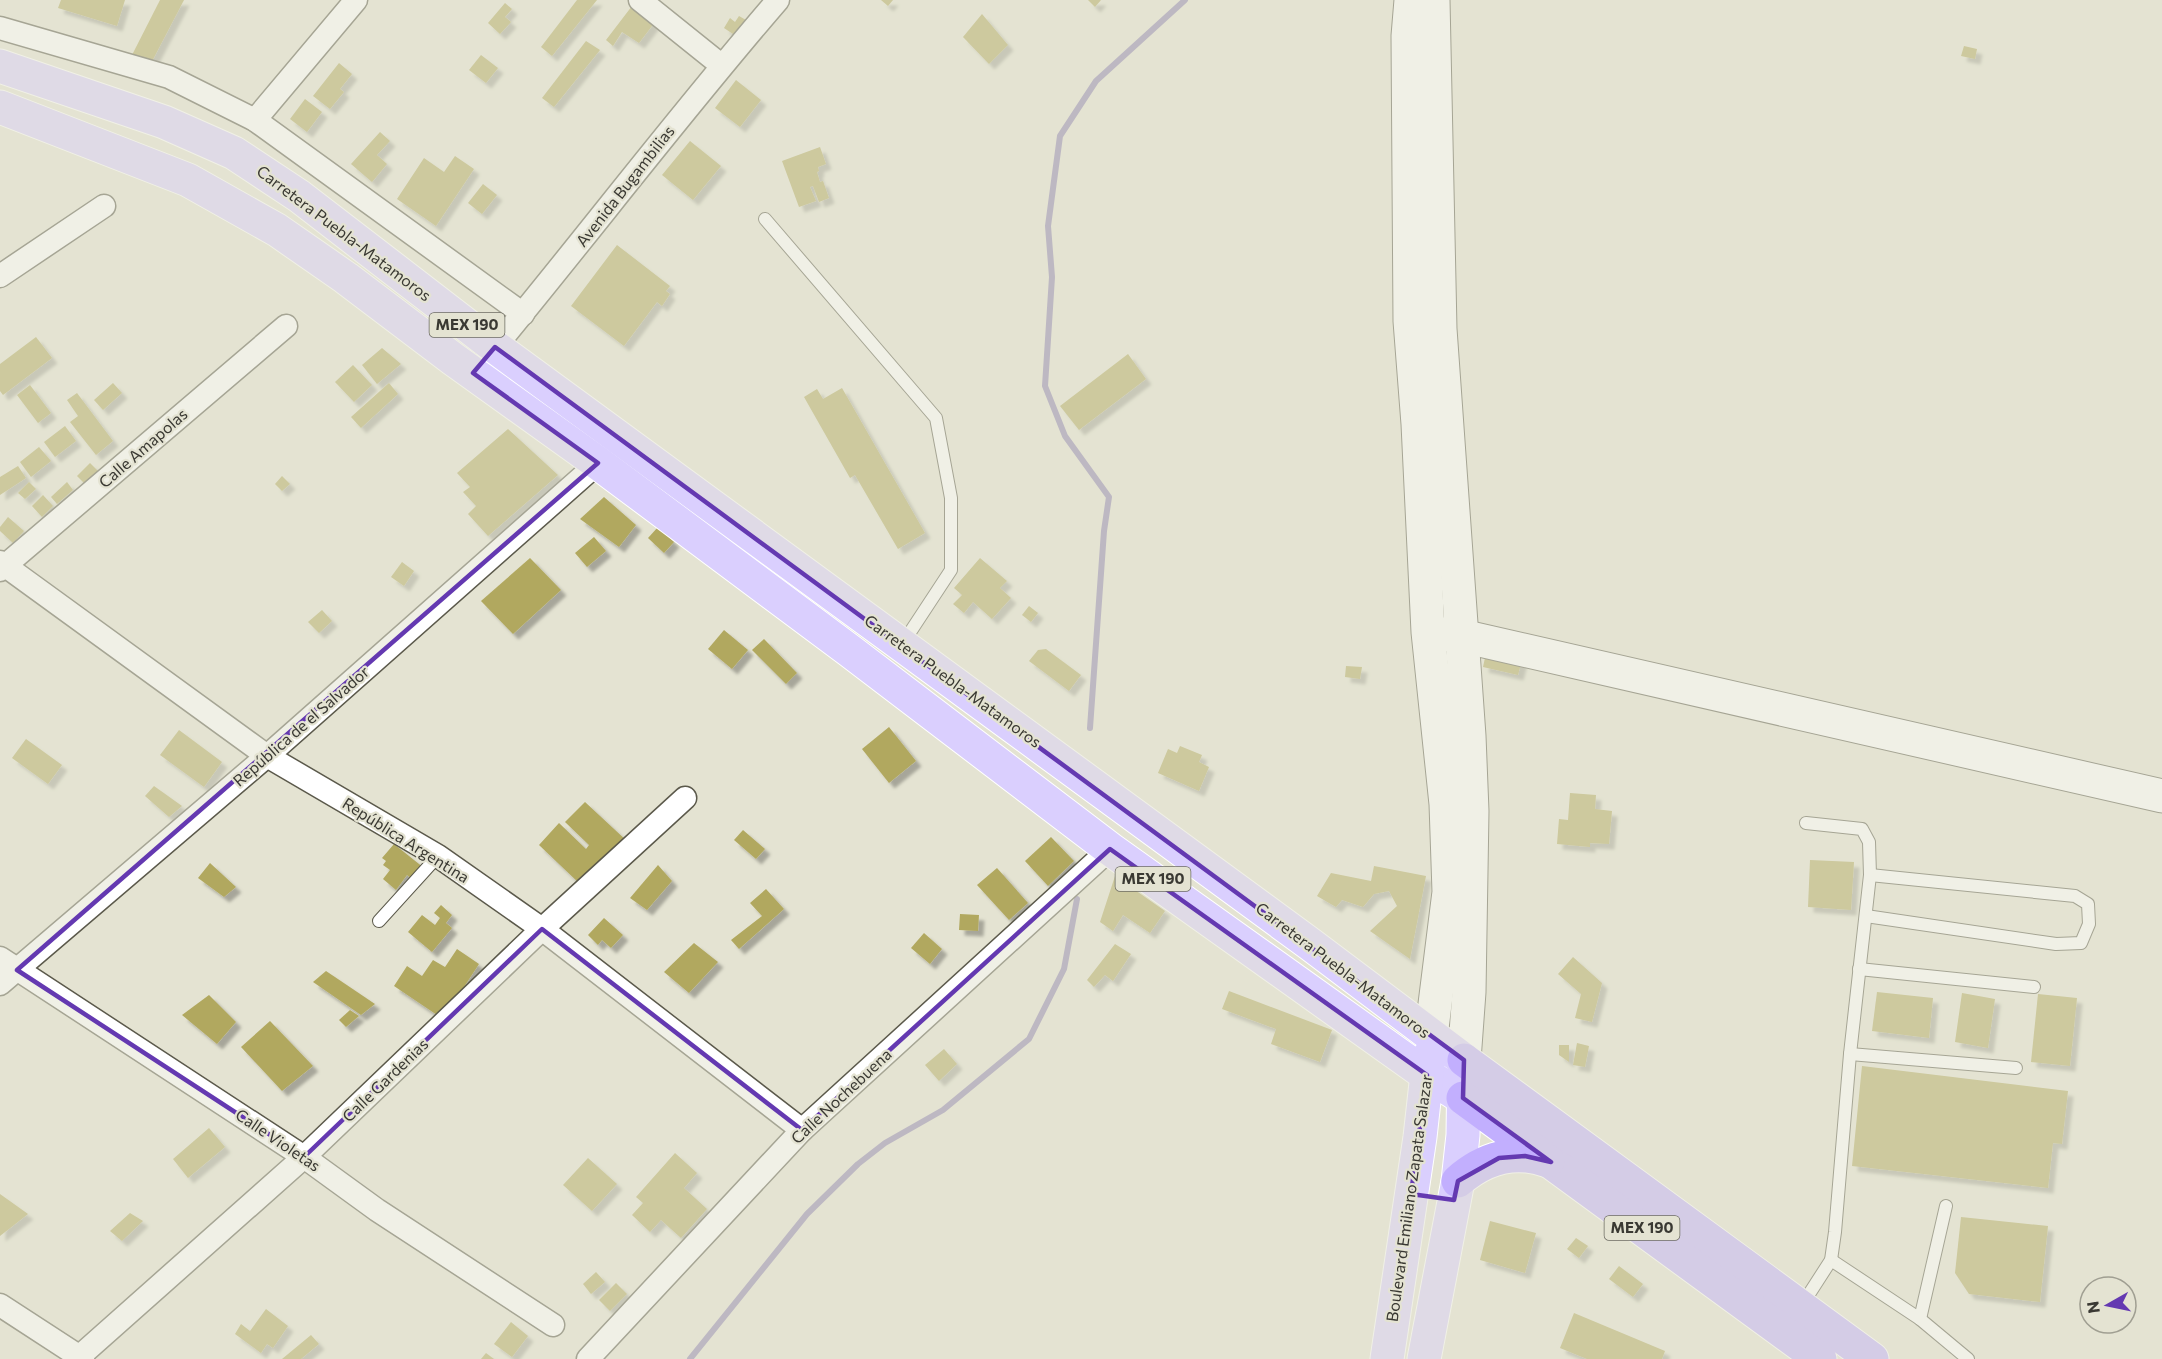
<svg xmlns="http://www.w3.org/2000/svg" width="2162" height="1359" viewBox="0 0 2162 1359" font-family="Commissioner,sans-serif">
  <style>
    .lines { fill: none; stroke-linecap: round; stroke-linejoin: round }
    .stream { stroke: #8f83b0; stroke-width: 6 }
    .building { fill: #b1a85f; filter: url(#shadow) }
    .lane-casing { stroke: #5b594b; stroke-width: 14 }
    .street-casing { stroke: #5b594b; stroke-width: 25 }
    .secondary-casing { stroke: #5b594b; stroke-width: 35 }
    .primary-casing { stroke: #fff; stroke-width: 35 }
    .highway-casing { stroke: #fff; stroke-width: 35 }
    .lane { stroke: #fff; stroke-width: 12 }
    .street { stroke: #fff; stroke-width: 22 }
    .secondary { stroke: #fff; stroke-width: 33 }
    .primary { stroke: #dacffe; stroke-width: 33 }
    .highway { stroke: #c2affe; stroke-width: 33 }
    .marked { fill: none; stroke: #6439b1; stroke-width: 4.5; stroke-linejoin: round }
    .labels { text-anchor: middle; stroke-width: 4.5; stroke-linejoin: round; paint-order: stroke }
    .shield { fill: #e4e3d2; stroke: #6d6c63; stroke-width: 1.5 }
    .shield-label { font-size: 15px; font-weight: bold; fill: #3a3933 }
    .street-label { font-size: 16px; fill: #3a3933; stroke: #e4e3d2 }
  </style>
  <defs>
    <filter id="shadow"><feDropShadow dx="5.5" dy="5.5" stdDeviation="1.5" flood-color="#0004"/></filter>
  </defs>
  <rect width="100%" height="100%" fill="#e4e3d2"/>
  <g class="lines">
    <!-- stream -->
    <g class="stream">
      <polyline points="1090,728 1104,531 1109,497 1065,436 1045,386 1052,277 1048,226 1060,136 1096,81 1185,0"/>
      <polyline points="690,1359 807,1214 858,1164 885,1143 943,1110 1029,1039 1064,969 1077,899"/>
    </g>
  </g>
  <!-- building -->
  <g class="building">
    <polygon points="61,0 125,0 117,26 58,8"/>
    <polygon points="160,0 184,0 149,67 131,57"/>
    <polygon points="577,0 597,0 552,56 541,47"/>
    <polygon points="881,0 893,0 888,6"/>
    <polygon points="1088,0 1101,0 1095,7"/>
    <polygon points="505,3 512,9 505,17 511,22 500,34 488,23"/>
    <polygon points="632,6 655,22 639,43 622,32 613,46 606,40"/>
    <polygon points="982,14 1008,45 989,64 963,37"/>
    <polygon points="739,16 746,20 736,36 724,28 730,18 735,22"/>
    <polygon points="586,41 600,50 554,107 542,98"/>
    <polygon points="1964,46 1977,49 1975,59 1961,56"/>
    <polygon points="481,55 498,68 486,83 469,70"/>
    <polygon points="339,63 352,74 340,89 344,92 330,109 313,96"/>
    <polygon points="736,80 761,100 740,127 715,108"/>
    <polygon points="305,99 322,112 307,132 290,119"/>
    <polygon points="380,132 390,141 377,155 387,164 372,182 351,164"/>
    <polygon points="690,141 721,166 693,200 662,175"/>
    <polygon points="820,147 826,164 818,167 819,171 817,172 820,182 823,181 829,198 819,202 813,186 810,187 816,201 799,207 782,161"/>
    <polygon points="455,156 474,169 436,226 397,199 424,158 444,172"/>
    <polygon points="483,184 497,195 482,214 468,203"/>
    <polygon points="617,245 670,286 666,291 670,294 662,306 657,302 624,346 571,306"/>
    <polygon points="36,337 52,358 3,395 0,391 0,364"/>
    <polygon points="382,348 401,364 377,384 362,365"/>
    <polygon points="1128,354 1146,379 1079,430 1060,406"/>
    <polygon points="353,365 372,385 354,402 335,382"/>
    <polygon points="113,383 122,393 103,410 94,400"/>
    <polygon points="389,383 398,394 361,428 351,417"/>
    <polygon points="30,385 51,413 38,423 17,395"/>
    <polygon points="842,388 925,533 898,549 855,475 850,478 804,397 817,389 823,399"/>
    <polygon points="77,393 113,441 96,455 70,422 78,416 67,400"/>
    <polygon points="65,426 76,441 55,457 44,442"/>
    <polygon points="508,429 558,475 488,536 468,514 476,506 463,492 470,487 457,473"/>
    <polygon points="39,447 51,461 31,477 20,462"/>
    <polygon points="90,463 98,471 85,484 77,476"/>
    <polygon points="18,466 26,478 0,495 0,477"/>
    <polygon points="282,476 290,484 282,491 275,484"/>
    <polygon points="29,482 36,489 25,499 18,493"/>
    <polygon points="67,482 73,490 57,504 51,497"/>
    <polygon points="43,495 53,506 42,517 32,506"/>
    <polygon points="604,497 636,525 619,547 580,519"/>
    <polygon points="8,517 24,531 13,543 0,531 0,527"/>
    <polygon points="658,527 674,542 664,553 648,538"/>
    <polygon points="594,537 606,551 587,567 575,553"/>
    <polygon points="530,558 561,590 513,634 481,601"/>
    <polygon points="980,558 1007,581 1000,588 1011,598 992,619 973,602 964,613 953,604 962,595 954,588"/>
    <polygon points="402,562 414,571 404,586 391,577"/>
    <polygon points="1029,606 1038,613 1031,622 1022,615"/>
    <polygon points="322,610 332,621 319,633 308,622"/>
    <polygon points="724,630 748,650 732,669 708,649"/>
    <polygon points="764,639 797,673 786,684 752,650"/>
    <polygon points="1488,644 1524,652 1518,675 1483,667"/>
    <polygon points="1046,649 1081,675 1069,691 1029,661 1038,650"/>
    <polygon points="1346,666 1362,667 1360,679 1345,677"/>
    <polygon points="889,727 916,761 889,783 862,749"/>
    <polygon points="179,730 222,762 204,787 160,755"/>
    <polygon points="26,739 62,765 48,784 12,758"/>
    <polygon points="1180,746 1202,755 1199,762 1209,767 1199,791 1158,773 1168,749 1177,753"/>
    <polygon points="154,786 182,806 169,817 145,796"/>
    <polygon points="1570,793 1596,795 1595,809 1612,811 1609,844 1590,843 1590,847 1557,844 1559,819 1568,820"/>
    <polygon points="585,802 628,842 580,884 539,845 559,823 586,849 589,845 565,822"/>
    <polygon points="743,830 765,849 756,859 734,840"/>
    <polygon points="1051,837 1074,861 1048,886 1025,861"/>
    <polygon points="394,844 424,868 413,880 407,875 396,890 383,879 390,870 383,865 386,861 382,858"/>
    <polygon points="1810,860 1854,862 1851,910 1808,907"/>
    <polygon points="210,863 236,887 224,897 198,878"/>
    <polygon points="658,865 672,881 647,910 630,898"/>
    <polygon points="1374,866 1426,876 1410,959 1370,931 1397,906 1389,891 1374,894 1363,907 1342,900 1336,907 1317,896 1331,873 1371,881"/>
    <polygon points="997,868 1028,903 1009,920 977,885"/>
    <polygon points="1115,876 1165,911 1150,933 1123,915 1113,931 1100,922"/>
    <polygon points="766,889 784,909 739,949 731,940 762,916 750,903"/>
    <polygon points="441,905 452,915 446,923 452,928 432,952 408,932 422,915 435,925 440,918 434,913"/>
    <polygon points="960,914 979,915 978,931 959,930"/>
    <polygon points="604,918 623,935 611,948 602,940 598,945 588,935"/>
    <polygon points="924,933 942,949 930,964 911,948"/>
    <polygon points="694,943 718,962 689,993 664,972"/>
    <polygon points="1115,944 1131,954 1113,981 1105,975 1094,987 1087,980"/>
    <polygon points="457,949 479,964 443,1019 394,986 407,966 422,976 433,960 445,967"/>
    <polygon points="1573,957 1602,983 1592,1022 1575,1018 1581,994 1558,974"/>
    <polygon points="326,971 375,1004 361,1015 313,982"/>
    <polygon points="1229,991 1332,1030 1320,1062 1271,1044 1276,1029 1222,1009"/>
    <polygon points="1877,992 1933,998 1929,1038 1872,1031"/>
    <polygon points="1962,993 1995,999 1988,1048 1955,1042"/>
    <polygon points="2038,994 2077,998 2070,1066 2031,1062"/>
    <polygon points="209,995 236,1022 217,1044 182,1015"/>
    <polygon points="350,1010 359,1016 346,1027 339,1020"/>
    <polygon points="270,1021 313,1066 282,1091 241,1047"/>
    <polygon points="1577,1043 1589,1046 1585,1067 1573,1065"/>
    <polygon points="1559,1045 1569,1045 1569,1062 1559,1055"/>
    <polygon points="944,1049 957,1064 939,1081 925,1065"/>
    <polygon points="1862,1066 2068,1091 2062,1144 2053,1143 2048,1188 1852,1166"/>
    <polygon points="209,1128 225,1147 188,1178 173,1159"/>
    <polygon points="675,1153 697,1173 684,1188 707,1209 681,1238 661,1220 650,1232 632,1215 643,1203 636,1197"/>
    <polygon points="588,1158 617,1184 592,1211 563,1185"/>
    <polygon points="0,1194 28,1214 0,1236"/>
    <polygon points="130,1213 143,1221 122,1241 110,1231"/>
    <polygon points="1961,1217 2048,1226 2040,1302 1969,1294 1955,1273"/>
    <polygon points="1490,1221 1536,1233 1525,1273 1480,1260"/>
    <polygon points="1576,1238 1588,1246 1579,1258 1567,1249"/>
    <polygon points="1619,1266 1643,1284 1633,1297 1609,1279"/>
    <polygon points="596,1272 605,1282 591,1294 583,1284"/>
    <polygon points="616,1283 627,1294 610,1311 599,1300"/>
    <polygon points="266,1309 288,1326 273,1348 267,1344 261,1353 235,1334 241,1324 250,1331"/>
    <polygon points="1574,1313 1665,1351 1662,1359 1587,1359 1560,1348"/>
    <polygon points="511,1322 528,1336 512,1357 494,1344"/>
    <polygon points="311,1335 319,1344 301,1359 282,1359"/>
    <polygon points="486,1353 494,1359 481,1359"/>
  </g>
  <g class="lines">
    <defs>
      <g id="lane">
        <polyline points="765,219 936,418 951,498 951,570 903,643"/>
        <polyline points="1866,916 2056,944 2081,943 2089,924 2088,904 2075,896 1870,875"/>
        <polyline points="379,921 438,856"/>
        <polyline points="1859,969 2034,987"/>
        <polyline points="1850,1054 2016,1068"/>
        <polyline points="1831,1260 1920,1319 1968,1359"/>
        <polyline points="1802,1305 1831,1260 1835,1232 1850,1054 1870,875 1869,842 1862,829 1806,823"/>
        <polyline points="1920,1319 1946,1206"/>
      </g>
      <g id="street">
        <polyline points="640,0 721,65"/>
        <polyline points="0,28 169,77 255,120 523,314"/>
        <polyline points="255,120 356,0"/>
        <polyline points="0,276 104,206"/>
        <path d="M486 358C584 240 677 117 778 0"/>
        <polyline points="0,562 267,756 438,856 542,929 802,1130"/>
        <polyline points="0,570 286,326"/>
        <polyline points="0,958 304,1157 377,1210 553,1325"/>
        <polyline points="0,984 267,756 598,463"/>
        <polyline points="0,1305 83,1359"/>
        <polyline points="80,1356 304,1157 542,929 685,798"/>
        <polyline points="588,1359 802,1130 1110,849"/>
      </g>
      <g id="secondary">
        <polyline points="1411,0 1408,36 1410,321 1418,424 1428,632 1446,804 1449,892 1431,1036"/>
        <polyline points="1433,0 1440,329 1469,736 1472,811 1469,992 1464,1060"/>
        <polyline points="1441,634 1462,636 2162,796"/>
      </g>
      <g id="primary">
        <polyline points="0,66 164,122 234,153 299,196 495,347 1310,944 1464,1060 1463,1135 1458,1181 1424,1359"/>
        <polyline points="0,107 188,180 277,230 346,278 453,359 598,463 850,651 1110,849 1427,1075 1463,1098"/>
        <polyline points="1387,1359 1420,1137 1429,1056"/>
      </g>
      <g id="highway">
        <polyline points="1464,1060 1872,1359"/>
        <polyline points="1463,1098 1820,1359"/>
        <path d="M1458 1181C1484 1158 1515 1149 1548 1161"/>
      </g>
    </defs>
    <!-- lane casing -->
    <use href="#lane" class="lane-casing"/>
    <!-- street casing -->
    <use href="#street" class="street-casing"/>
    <!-- secondary casing -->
    <use href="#secondary" class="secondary-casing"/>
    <!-- primary casing -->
    <use href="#primary" class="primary-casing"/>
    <!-- highway casing -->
    <use href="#highway" class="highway-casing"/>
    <!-- lane -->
    <use href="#lane" class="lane"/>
    <!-- street -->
    <use href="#street" class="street"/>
    <!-- secondary -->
    <use href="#secondary" class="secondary"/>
    <!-- primary -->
    <use href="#primary" class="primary"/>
    <!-- highway -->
    <use href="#highway" class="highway"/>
  </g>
  <!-- marked area -->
  <path d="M0 0H2162V1359H0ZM495 347 1464 1060 1463 1098 1551 1162 1525 1156 1499 1158 1458 1181 1454 1200 1411 1194 1427 1075 1110 849 802 1130 542 929 304 1157 17 970 598 463 473 373Z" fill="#e4e3d2" fill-opacity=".55" fill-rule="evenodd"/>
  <path class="marked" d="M495 347 1464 1060 1463 1098 1551 1162 1525 1156 1499 1158 1458 1181 1454 1200 1411 1194 1427 1075 1110 849 802 1130 542 929 304 1157 17 970 598 463 473 373Z"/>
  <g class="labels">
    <!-- shield labels -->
    <g class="shield">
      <rect x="429.5" y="313" width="75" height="24" rx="4.5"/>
      <rect x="1115.5" y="867" width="75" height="24" rx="4.5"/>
      <rect x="1604.5" y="1216" width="75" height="24" rx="4.5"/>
    </g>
    <g class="shield-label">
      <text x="467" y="330">MEX 190</text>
      <text x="1153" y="884">MEX 190</text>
      <text x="1642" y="1233">MEX 190</text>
    </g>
    <!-- street labels -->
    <g class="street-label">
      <text transform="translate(625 186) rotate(-52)" y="6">Avenida Bugambilias</text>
      <text transform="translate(344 233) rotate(37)" y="6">Carretera Puebla-Matamoros</text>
      <text transform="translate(143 448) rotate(-41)" y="6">Calle Amapolas</text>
      <text transform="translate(953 681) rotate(36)" y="6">Carretera Puebla-Matamoros</text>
      <text transform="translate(301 726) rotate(-41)" y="6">República de el Salvador</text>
      <text transform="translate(406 840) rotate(32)" y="6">República Argentina</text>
      <text transform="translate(1343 970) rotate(37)" y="6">Carretera Puebla-Matamoros</text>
      <text transform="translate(385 1080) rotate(-44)" y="6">Calle Gardenias</text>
      <text transform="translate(841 1096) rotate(-43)" y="6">Calle Nochebuena</text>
      <text transform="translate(278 1140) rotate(34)" y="6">Calle Violetas</text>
      <text transform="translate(1409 1198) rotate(-82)" y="6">Boulevard Emiliano Zapata Salazar</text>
    </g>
  </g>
  <!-- north arrow -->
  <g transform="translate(2108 1305) rotate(261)"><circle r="28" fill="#e4e3d2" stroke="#a09f92" stroke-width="1.5"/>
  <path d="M0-4.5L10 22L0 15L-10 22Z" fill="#6439b1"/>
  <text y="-9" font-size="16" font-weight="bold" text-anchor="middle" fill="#3a3933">N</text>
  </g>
</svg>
